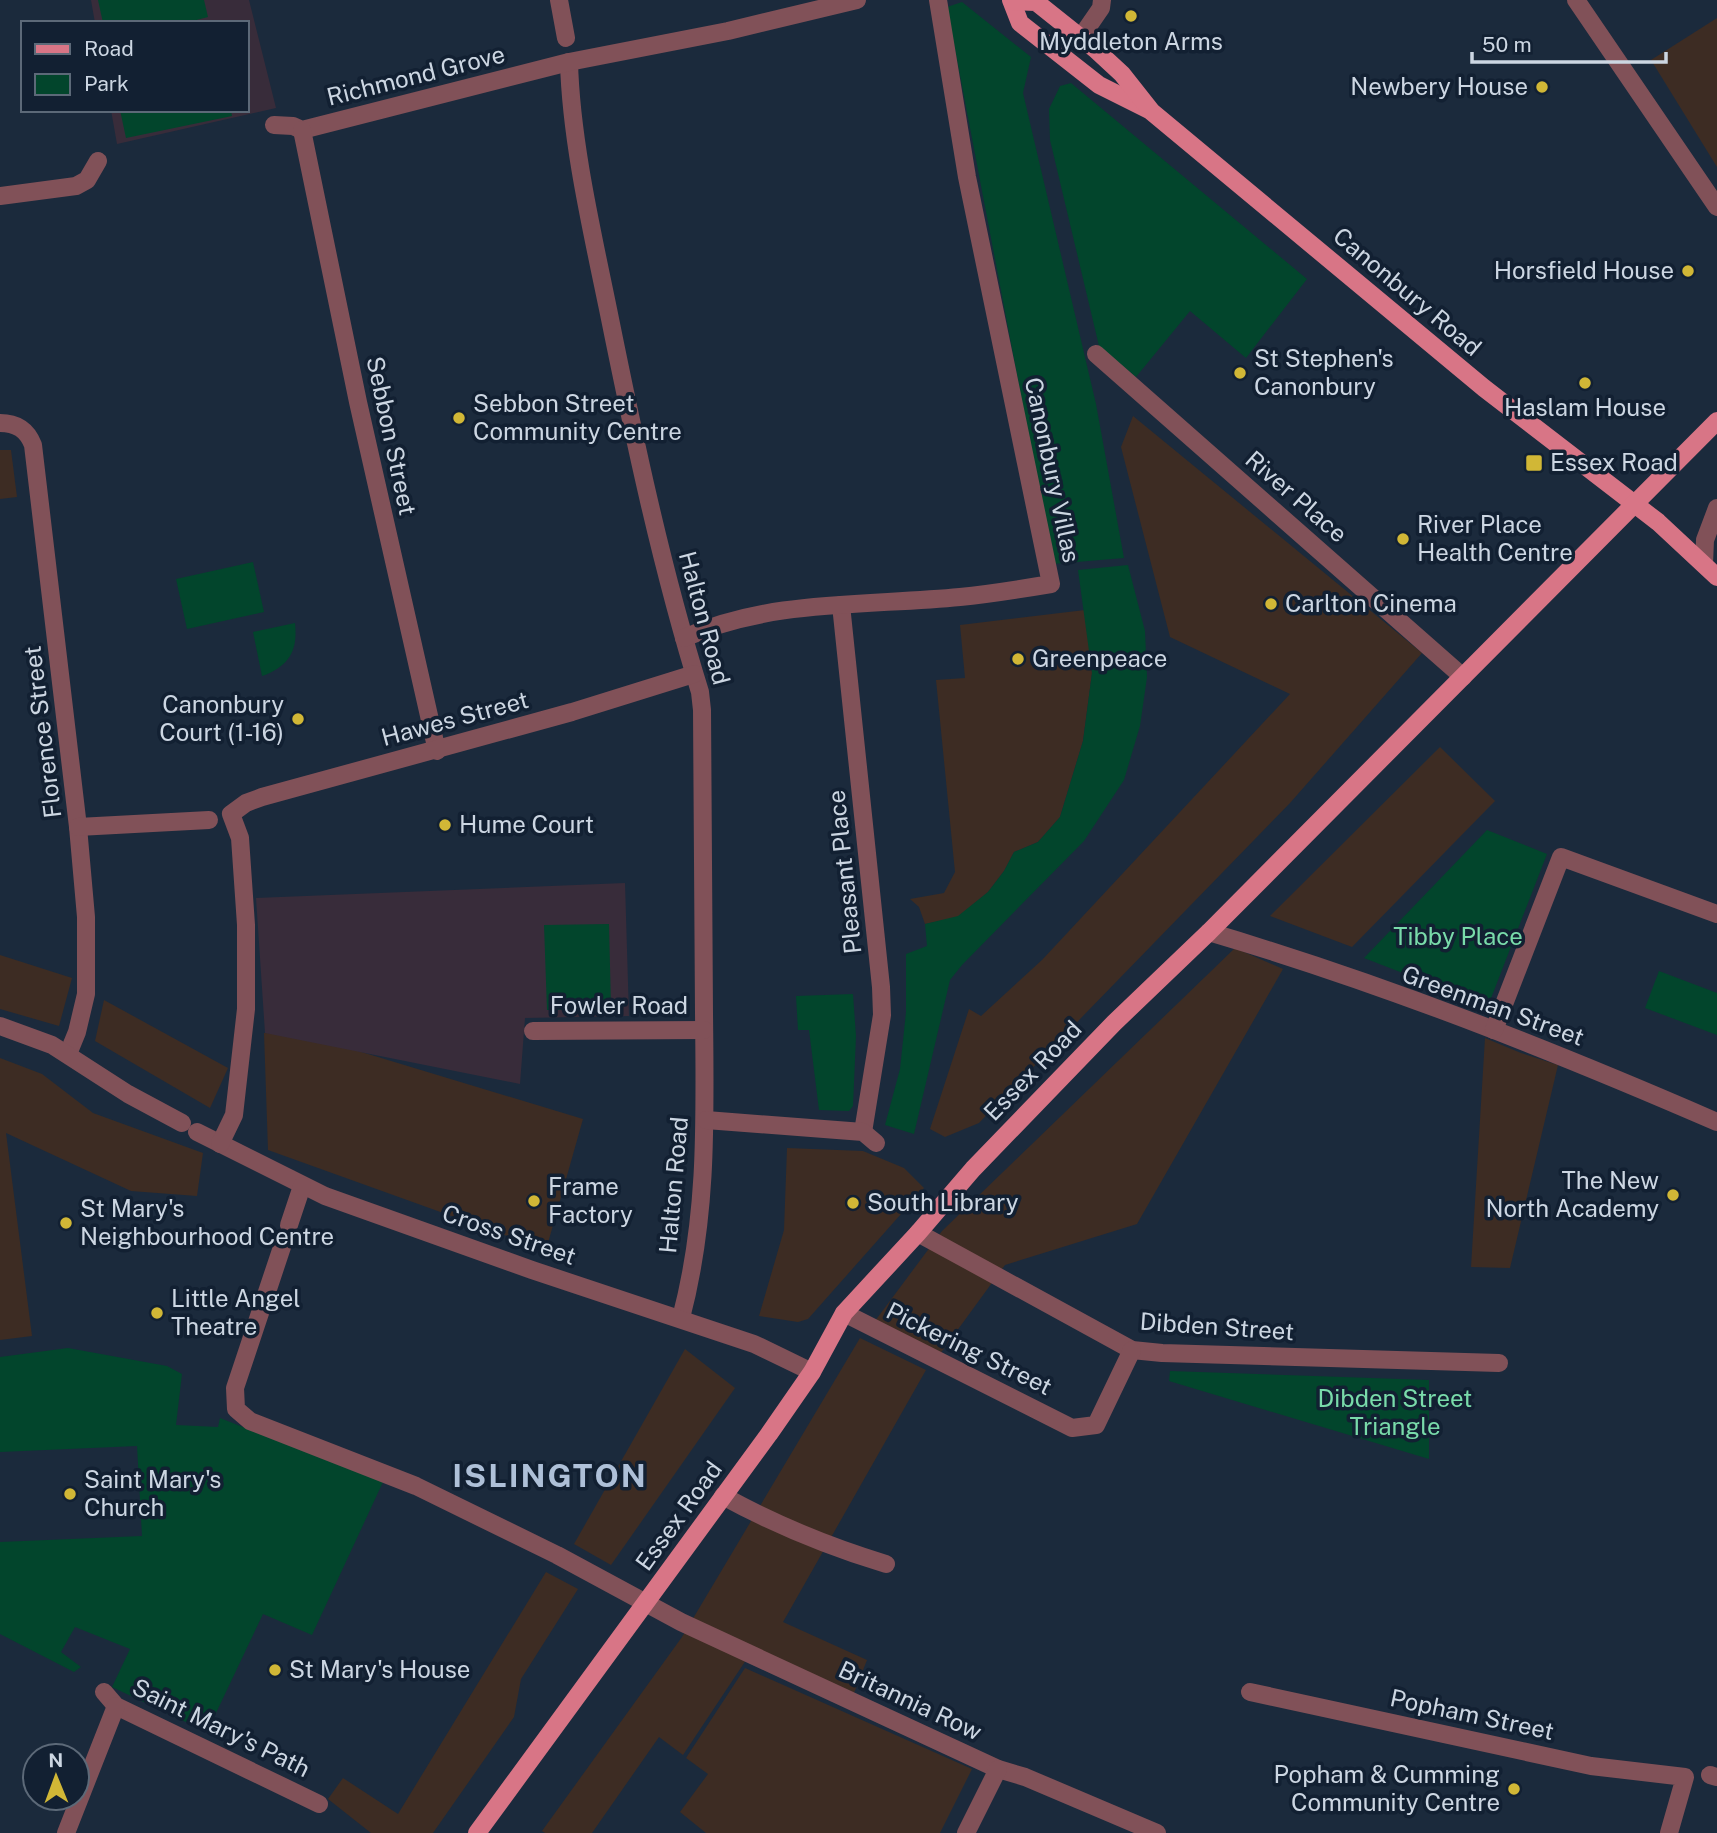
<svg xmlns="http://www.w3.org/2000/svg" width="1717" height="1833" viewBox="0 0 1717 1833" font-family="'Public Sans',sans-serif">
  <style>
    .commercial { fill: #3d2c23 }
    .education { fill: #382c3a }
    .green { fill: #02452c }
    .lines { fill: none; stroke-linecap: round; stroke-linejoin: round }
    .minor { stroke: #815158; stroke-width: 18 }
    .major { stroke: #d87586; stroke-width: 18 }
    .poi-dot { fill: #d1b736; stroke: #122032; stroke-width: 2.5 }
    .labels { text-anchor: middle; stroke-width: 7; stroke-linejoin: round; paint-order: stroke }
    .poi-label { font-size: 24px; fill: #ccd6e2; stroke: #122032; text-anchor: start }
    .street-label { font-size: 24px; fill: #ccd6e2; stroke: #122032 }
    .park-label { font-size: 24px; fill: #79dbaa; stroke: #122032 }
    .district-label { font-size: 32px; font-weight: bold; letter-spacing: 2px; fill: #aec0d8; stroke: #122032 }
  </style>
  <rect width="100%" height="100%" fill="#1b2a3c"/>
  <!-- commercial -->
  <g class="commercial">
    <polygon points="1717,18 1717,167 1651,60"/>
    <polygon points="1133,416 1422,653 1290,803 979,1123 945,1137 930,1129 969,1009 981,1016 1042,960 1290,694 1170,637 1121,447"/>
    <polygon points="0,450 11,450 17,497 0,499"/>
    <polygon points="1085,610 1092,673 1083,741 1060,817 1038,842 1014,852 1004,871 988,892 958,917 925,924 919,907 910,899 944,893 955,872 936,680 965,678 960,625"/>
    <polygon points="1440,747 1495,801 1352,947 1270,916"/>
    <polygon points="1235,948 1283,969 1137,1224 1005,1265 940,1354 875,1321 942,1231"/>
    <polygon points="0,955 72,978 59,1026 0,1009"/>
    <polygon points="104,1000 228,1068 210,1108 95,1041"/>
    <polygon points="264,1033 302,1034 583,1119 546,1250 268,1150"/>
    <polygon points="1485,1038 1521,1053 1558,1065 1510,1268 1471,1267"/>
    <polygon points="0,1058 42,1074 93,1113 203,1153 197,1196 131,1191 6,1133 32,1336 0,1340"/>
    <polygon points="787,1148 863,1151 904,1168 924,1188 808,1319 798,1322 759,1316 784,1230"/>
    <polygon points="860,1338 926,1370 783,1622 867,1660 854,1693 754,1648 683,1755 659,1737 592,1833 545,1833 542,1831 682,1637"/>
    <polygon points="685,1349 735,1388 611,1565 574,1544"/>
    <polygon points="546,1572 578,1589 521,1679 514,1717 433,1833 371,1833 328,1799 343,1778 398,1814"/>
    <polygon points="745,1668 972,1769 940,1833 706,1833 680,1812 708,1774 686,1758"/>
  </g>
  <!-- education -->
  <g class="education">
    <polygon points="91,0 249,0 276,108 117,144 111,110 247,110 247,23 95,23"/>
    <polygon points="625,883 629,1016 525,1018 520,1084 265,1033 256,898"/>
  </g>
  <!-- green -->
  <g class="green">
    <polygon points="98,0 204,0 208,17 185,23 103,23"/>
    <polygon points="962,2 1031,57 1023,93 1096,404 1124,558 1053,564 947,7"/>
    <polygon points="1071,83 1307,279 1246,358 1190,311 1136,377 1099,346 1050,140 1049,109 1060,86"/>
    <polygon points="120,110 231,110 232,116 126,138"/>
    <polygon points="253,562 264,612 187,629 176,579"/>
    <polygon points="1128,565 1145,631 1147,677 1140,726 1124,780 1084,841 962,965 950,980 914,1134 885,1125 900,1069 906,1012 906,954 927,946 925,924 958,916 988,892 1004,871 1014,852 1038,842 1060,817 1083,741 1092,673 1078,570"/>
    <path d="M295 623C298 651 289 666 262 676L253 632Z"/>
    <polygon points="1487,830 1547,854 1488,1006 1364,958"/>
    <polygon points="609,924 611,1008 547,1010 544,925"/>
    <polygon points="1659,971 1717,993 1717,1035 1645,1008"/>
    <polygon points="853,994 856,1036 853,1106 849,1111 819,1110 809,1030 798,1030 796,996"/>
    <polygon points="68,1348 167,1366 182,1374 176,1425 218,1427 220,1418 383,1482 312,1635 263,1614 207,1732 112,1687 130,1649 75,1627 61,1652 81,1667 74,1672 0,1634 0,1542 142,1536 137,1446 0,1452 0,1357"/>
    <polygon points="1170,1371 1429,1380 1429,1459 1169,1381"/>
  </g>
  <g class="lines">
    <!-- minor -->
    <g class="minor">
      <polyline points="559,0 566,38"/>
      <polyline points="1576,0 1717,207"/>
      <polyline points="1081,37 1101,8 1102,0"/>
      <path d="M569 62C571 141 592 231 608 309 634 438 661 566 700 692L702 710C703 811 703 912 704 1013 705 1117 708 1216 681 1318"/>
      <polyline points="274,125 293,126 302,130 569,62 728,31 857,0"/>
      <polyline points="302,130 358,402 437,751"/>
      <polyline points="0,196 76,186 87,180 98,161"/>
      <polyline points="1096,354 1463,677"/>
      <path d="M0 423C17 423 27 430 33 445L78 827 86 917V994L77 1032 68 1054"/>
      <polyline points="1704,564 1705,540 1717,508"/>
      <polyline points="841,605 881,987 882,1015 863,1132"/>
      <path d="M684 638C770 599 869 606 960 597 990 594 1021 589 1051 584L967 177 938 0"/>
      <polyline points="78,827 209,820"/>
      <path d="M1209 932C1382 983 1551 1050 1717 1122"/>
      <polyline points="0,1026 52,1045 128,1094 182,1123"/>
      <polyline points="1494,1030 1561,857 1717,914"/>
      <polyline points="533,1031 704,1030"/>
      <polyline points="706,1120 863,1132 876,1143"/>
      <polyline points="197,1132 325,1196 532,1270 754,1344 812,1372"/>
      <polyline points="220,1144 234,1115 246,1009 246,925 240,838 231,814 246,803 262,797 572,712 694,674"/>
      <polyline points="289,1225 302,1186"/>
      <polyline points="918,1233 1132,1350 1162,1353 1499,1363"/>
      <polyline points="282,1247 235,1388 236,1409 250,1421 416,1486 557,1555 681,1622 998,1769 1025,1777 1157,1833"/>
      <polyline points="844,1313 1072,1428 1096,1425 1132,1350"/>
      <path d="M723 1496C774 1524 830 1547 886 1564"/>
      <polyline points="104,1692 116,1706 319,1804"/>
      <polyline points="1250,1692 1591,1766 1685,1777 1669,1833"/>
      <polyline points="1710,1775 1717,1777"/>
      <polyline points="66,1833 116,1706"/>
      <polyline points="966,1833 998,1769"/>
    </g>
    <!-- major -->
    <g class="major">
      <polyline points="1011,0 1020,23 1099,85 1149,110"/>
      <polyline points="1012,1 1036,2 1095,49 1122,74 1152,112 1484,388 1658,522 1717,577"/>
      <polyline points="477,1833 769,1434 812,1372 844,1313 918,1233 973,1169 1114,1023 1209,932 1717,421"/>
    </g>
  </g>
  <!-- markers -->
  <g class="poi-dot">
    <circle cx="1131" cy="16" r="7"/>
    <circle cx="1542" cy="87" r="7"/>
    <circle cx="1688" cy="271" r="7"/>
    <circle cx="1240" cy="373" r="7"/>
    <circle cx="1585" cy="383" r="7"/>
    <circle cx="459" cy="418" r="7"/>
    <rect x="1525" y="454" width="18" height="18" rx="3.5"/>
    <circle cx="1403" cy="539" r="7"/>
    <circle cx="1271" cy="604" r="7"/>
    <circle cx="1018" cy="659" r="7"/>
    <circle cx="298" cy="719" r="7"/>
    <circle cx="445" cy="825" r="7"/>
    <circle cx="1673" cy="1195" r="7"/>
    <circle cx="534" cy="1201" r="7"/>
    <circle cx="853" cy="1203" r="7"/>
    <circle cx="66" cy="1223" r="7"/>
    <circle cx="157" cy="1313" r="7"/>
    <circle cx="70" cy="1494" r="7"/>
    <circle cx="275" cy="1670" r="7"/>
    <circle cx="1514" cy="1789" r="7"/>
  </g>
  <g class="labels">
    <!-- poi labels -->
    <g class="poi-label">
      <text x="1131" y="50" text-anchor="middle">Myddleton Arms</text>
      <text x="1528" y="95" text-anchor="end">Newbery House</text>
      <text x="1674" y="279" text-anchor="end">Horsfield House</text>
      <text x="1254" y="367">St Stephen's<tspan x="1254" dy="28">Canonbury</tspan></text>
      <text x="473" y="412">Sebbon Street<tspan x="473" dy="28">Community Centre</tspan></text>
      <text x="1585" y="416" text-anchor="middle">Haslam House</text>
      <text x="1550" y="471">Essex Road</text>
      <text x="1417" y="533">River Place<tspan x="1417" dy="28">Health Centre</tspan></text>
      <text x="1285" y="612">Carlton Cinema</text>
      <text x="1032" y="667">Greenpeace</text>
      <text x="284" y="713" text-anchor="end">Canonbury<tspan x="284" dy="28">Court (1-16)</tspan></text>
      <text x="459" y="833">Hume Court</text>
      <text x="1659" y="1189" text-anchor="end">The New<tspan x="1659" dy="28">North Academy</tspan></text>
      <text x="548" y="1195">Frame<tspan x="548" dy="28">Factory</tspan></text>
      <text x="867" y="1211">South Library</text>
      <text x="80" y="1217">St Mary's<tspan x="80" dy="28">Neighbourhood Centre</tspan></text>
      <text x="171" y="1307">Little Angel<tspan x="171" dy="28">Theatre</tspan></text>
      <text x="84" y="1488">Saint Mary's<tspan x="84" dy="28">Church</tspan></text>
      <text x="289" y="1678">St Mary's House</text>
      <text x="1500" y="1783" text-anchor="end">Popham &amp; Cumming<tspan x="1500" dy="28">Community Centre</tspan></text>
    </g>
    <!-- street labels -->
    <g class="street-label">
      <text transform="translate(416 76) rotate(-14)" y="8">Richmond Grove</text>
      <text transform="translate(1407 292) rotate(40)" y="8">Canonbury Road</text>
      <text transform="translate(391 436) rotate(78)" y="8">Sebbon Street</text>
      <text transform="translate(1052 470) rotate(78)" y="8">Canonbury Villas</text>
      <text transform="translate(1296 497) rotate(41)" y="8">River Place</text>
      <text transform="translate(704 618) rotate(75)" y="8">Halton Road</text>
      <text transform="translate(455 719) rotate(-15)" y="8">Hawes Street</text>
      <text transform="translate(43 732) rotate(-97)" y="8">Florence Street</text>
      <text transform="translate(845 872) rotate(-96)" y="8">Pleasant Place</text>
      <text x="619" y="1014">Fowler Road</text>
      <text transform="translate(1493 1006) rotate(20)" y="8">Greenman Street</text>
      <text transform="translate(1033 1071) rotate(-46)" y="8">Essex Road</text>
      <text transform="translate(674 1185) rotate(-85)" y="8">Halton Road</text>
      <text transform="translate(509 1235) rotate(19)" y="8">Cross Street</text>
      <text transform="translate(1217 1327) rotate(4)" y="8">Dibden Street</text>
      <text transform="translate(969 1349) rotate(26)" y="8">Pickering Street</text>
      <text transform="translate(679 1516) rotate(-54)" y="8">Essex Road</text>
      <text transform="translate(910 1701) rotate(25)" y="8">Britannia Row</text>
      <text transform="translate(1472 1715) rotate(12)" y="8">Popham Street</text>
      <text transform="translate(221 1728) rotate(26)" y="8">Saint Mary's Path</text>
    </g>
    <!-- park labels -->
    <g class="park-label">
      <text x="1458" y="945">Tibby Place</text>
      <text x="1395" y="1407">Dibden Street<tspan x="1395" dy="28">Triangle</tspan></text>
    </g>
    <!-- district labels -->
    <g class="district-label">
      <text x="550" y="1487">ISLINGTON</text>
    </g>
  </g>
  <!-- legend -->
  <rect x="21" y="21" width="228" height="91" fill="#122032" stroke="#5c6978" stroke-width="2"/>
  <rect x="35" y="44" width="35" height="10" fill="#d87586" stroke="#5c6978" stroke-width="2"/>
  <text x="84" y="56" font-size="21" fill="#ccd6e2">Road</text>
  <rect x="35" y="74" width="35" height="21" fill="#02452c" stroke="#5c6978" stroke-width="2"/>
  <text x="84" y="91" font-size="21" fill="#ccd6e2">Park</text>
  <!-- north arrow -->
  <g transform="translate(56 1777) rotate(359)"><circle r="33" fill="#122032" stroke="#5c6978" stroke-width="2"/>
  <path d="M0-5L12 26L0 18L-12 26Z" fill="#d1b736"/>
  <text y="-10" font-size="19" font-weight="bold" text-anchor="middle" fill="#ccd6e2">N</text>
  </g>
  <!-- scale -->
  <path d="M1472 52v10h194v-10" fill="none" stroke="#ccd6e2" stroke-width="3.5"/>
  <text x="1482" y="52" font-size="21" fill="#ccd6e2" stroke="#122032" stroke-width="5" paint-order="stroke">50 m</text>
</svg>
